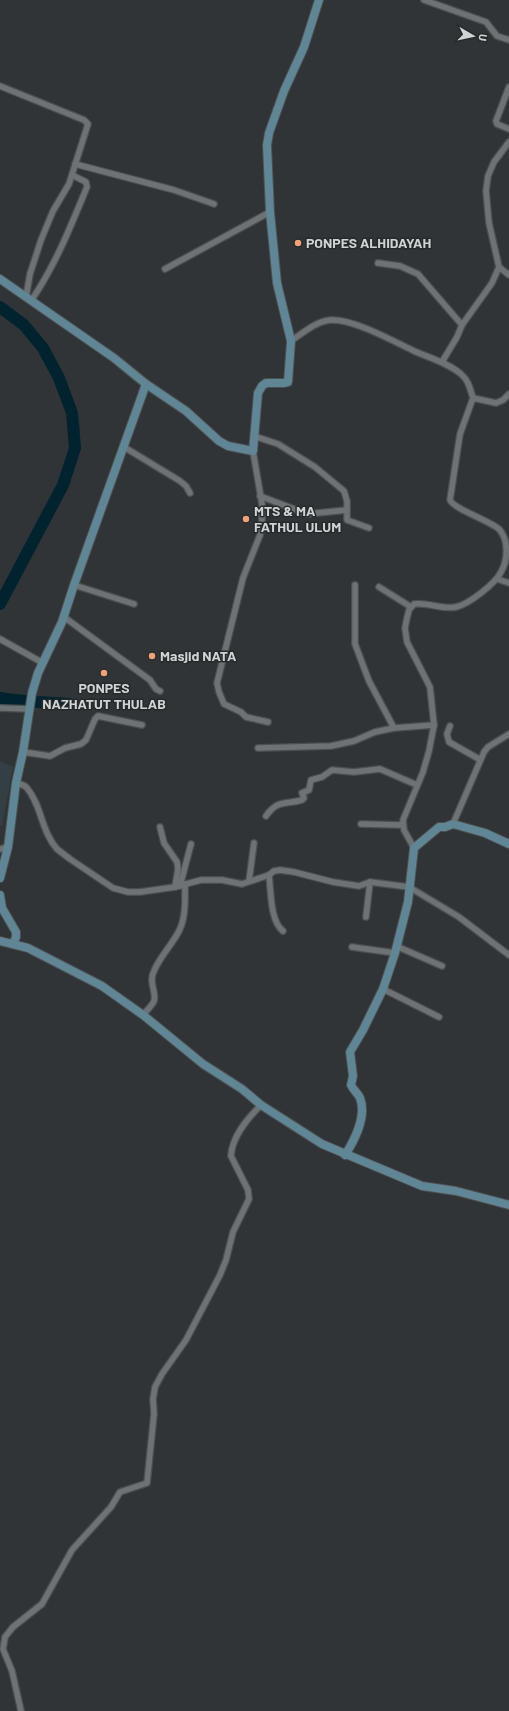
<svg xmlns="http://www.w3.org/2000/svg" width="509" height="1711" viewBox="0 0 509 1711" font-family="Barlow,sans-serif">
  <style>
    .built { fill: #343f44 }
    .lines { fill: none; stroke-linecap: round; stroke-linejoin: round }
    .river { stroke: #012330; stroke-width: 12 }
    .street-casing { stroke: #4c4f51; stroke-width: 8 }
    .secondary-casing { stroke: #4c4f51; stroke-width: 10 }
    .street { stroke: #6d7274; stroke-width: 5.5 }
    .secondary { stroke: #608594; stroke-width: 8 }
    .poi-dot { fill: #f0a279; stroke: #262a2c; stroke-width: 1.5 }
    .labels { text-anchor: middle; stroke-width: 3; stroke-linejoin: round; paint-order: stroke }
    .poi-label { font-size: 14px; font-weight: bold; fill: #d0d3d4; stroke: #262a2c; text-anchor: start }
  </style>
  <rect width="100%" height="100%" fill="#303436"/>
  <!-- built -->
  <polygon class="built" points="0,761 13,767 2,826 0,825"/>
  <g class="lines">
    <!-- river -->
    <g class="river">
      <polyline points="0,307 24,325 43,348 59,378 72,413 75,448 63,485 0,604"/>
      <path d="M0 698C23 702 46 702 69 704"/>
    </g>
    <defs>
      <g id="street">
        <polyline points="424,0 486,22 497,36 509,40"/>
        <polyline points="0,86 84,120 88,124 69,184 53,211 41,240 30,274 26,297"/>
        <polyline points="509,87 496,121 497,124 509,129"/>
        <polyline points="75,164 174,190 214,204"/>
        <polyline points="378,263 400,266 418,274 462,325"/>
        <polyline points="499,267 509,275"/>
        <polyline points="165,269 270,212"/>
        <path d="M31 301C56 264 70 228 87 187L86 182 72 175"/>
        <path d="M291 341C303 333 316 321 331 320 354 319 393 341 414 351 430 358 448 363 461 374 469 381 470 389 473 398L496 403 503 400 509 394"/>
        <polyline points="442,362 457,337 462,325 492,283 499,267 489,223 486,191 488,176 494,162 509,142"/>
        <polyline points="254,436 278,444 315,467 344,491 347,501 347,520 369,528"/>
        <polyline points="124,447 180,481 186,486 190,493"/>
        <polyline points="253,451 262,504 262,526 260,535 243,578 217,683 219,692 224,704 241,712 246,717 268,722"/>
        <polyline points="260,496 307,514 347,510"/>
        <polyline points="497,579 509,583"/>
        <polyline points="74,585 134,604"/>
        <polyline points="355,585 355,644 369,681 394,728"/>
        <polyline points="379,587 411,607"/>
        <polyline points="64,617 150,680 156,689 160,691"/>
        <polyline points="0,639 43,663"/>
        <polyline points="0,708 30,709"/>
        <polyline points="450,726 447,734 449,742 479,759"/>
        <polyline points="258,748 331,746 354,741 375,732 394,728 434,725"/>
        <polyline points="23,752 50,756 65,748 81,744 86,740 95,719 98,716 142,725"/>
        <path d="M16 783C20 784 25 785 27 788 42 806 41 831 57 849L70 859 113 888 128 892H140L175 887 201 880H222L242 884 269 875 274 871 280 870 294 872 333 882 359 886 370 882 409 887 459 917 509 955"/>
        <path d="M266 816C278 799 285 805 302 800L304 798 302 793 309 790 311 780 322 777 332 770 354 772 380 769 417 785"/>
        <polyline points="361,824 402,825"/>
        <polyline points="453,824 484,752 488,747 509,734"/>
        <polyline points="160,827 164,843 177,862 178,869 175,887"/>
        <path d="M414 848 404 830 403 820 423 772 429 751 434 725 430 687 407 642 405 628 407 618 409 610 414 604C428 602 442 610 456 607 469 604 495 584 501 572 508 560 509 540 499 529 488 520 454 509 450 500L460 434 473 398"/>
        <polyline points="0,849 8,847"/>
        <path d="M269 875C271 891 270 921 283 931"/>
        <polyline points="249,881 254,843"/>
        <polyline points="180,886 191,844"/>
        <polyline points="366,917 370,882"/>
        <polyline points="396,946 442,966"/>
        <polyline points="352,947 395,953"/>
        <polyline points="383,989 439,1017"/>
        <path d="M143 1015C146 1011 152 1006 154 1001 157 992 148 983 154 971 160 956 173 944 180 929 186 915 185 899 185 884"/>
        <path d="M21 1711 12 1671 3 1649 5 1637 13 1627 42 1604 72 1550 111 1507 120 1492 147 1483 154 1414 153 1399 155 1387 162 1374 186 1340 220 1275 226 1260 233 1232 249 1199 248 1190 231 1156C232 1136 248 1118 261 1105"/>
      </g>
      <g id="secondary">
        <polyline points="0,279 114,358 146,384 74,585 62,622 38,673 32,693 23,752 16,783 8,847 0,878"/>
        <polyline points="146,384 186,411 219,441 228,446 253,451 258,393 262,386 266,383 284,383 288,382 291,341 277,283 270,212 267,145 269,133 284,91 304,47 319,0"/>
        <polyline points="0,895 2,908 16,932 16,937 13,944"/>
        <polyline points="0,941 28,948 102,986 143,1015 203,1064 242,1089 261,1105 322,1144 422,1186 456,1191 509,1205"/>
        <path d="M345 1155C354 1141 367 1116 360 1098 358 1093 353 1090 351 1085L353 1076 350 1052 363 1030 383 989 395 953 408 902 414 848 439 827H445L453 824 485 833 509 844"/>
      </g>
    </defs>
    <!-- street casing -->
    <use href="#street" class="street-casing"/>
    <!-- secondary casing -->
    <use href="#secondary" class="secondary-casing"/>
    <!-- street -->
    <use href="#street" class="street"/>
    <!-- secondary -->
    <use href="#secondary" class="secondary"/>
  </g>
  <!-- markers -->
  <g class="poi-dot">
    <circle cx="298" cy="243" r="4"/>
    <circle cx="246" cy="519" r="4"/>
    <circle cx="152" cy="656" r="4"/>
    <circle cx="104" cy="673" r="4"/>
  </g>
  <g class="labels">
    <!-- poi labels -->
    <g class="poi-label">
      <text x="306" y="248">PONPES ALHIDAYAH</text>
      <text x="254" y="516">MTS &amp; MA<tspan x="254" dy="16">FATHUL ULUM</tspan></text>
      <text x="160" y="661">Masjid NATA</text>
      <text x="104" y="693" text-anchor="middle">PONPES<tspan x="104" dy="16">NAZHATUT THULAB</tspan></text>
    </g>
  </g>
  <!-- north arrow -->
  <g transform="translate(473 36) rotate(99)" stroke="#262a2c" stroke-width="3" paint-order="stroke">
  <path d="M0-3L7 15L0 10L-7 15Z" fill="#d0d3d4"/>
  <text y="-6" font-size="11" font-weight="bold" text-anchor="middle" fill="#d0d3d4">U</text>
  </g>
</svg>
